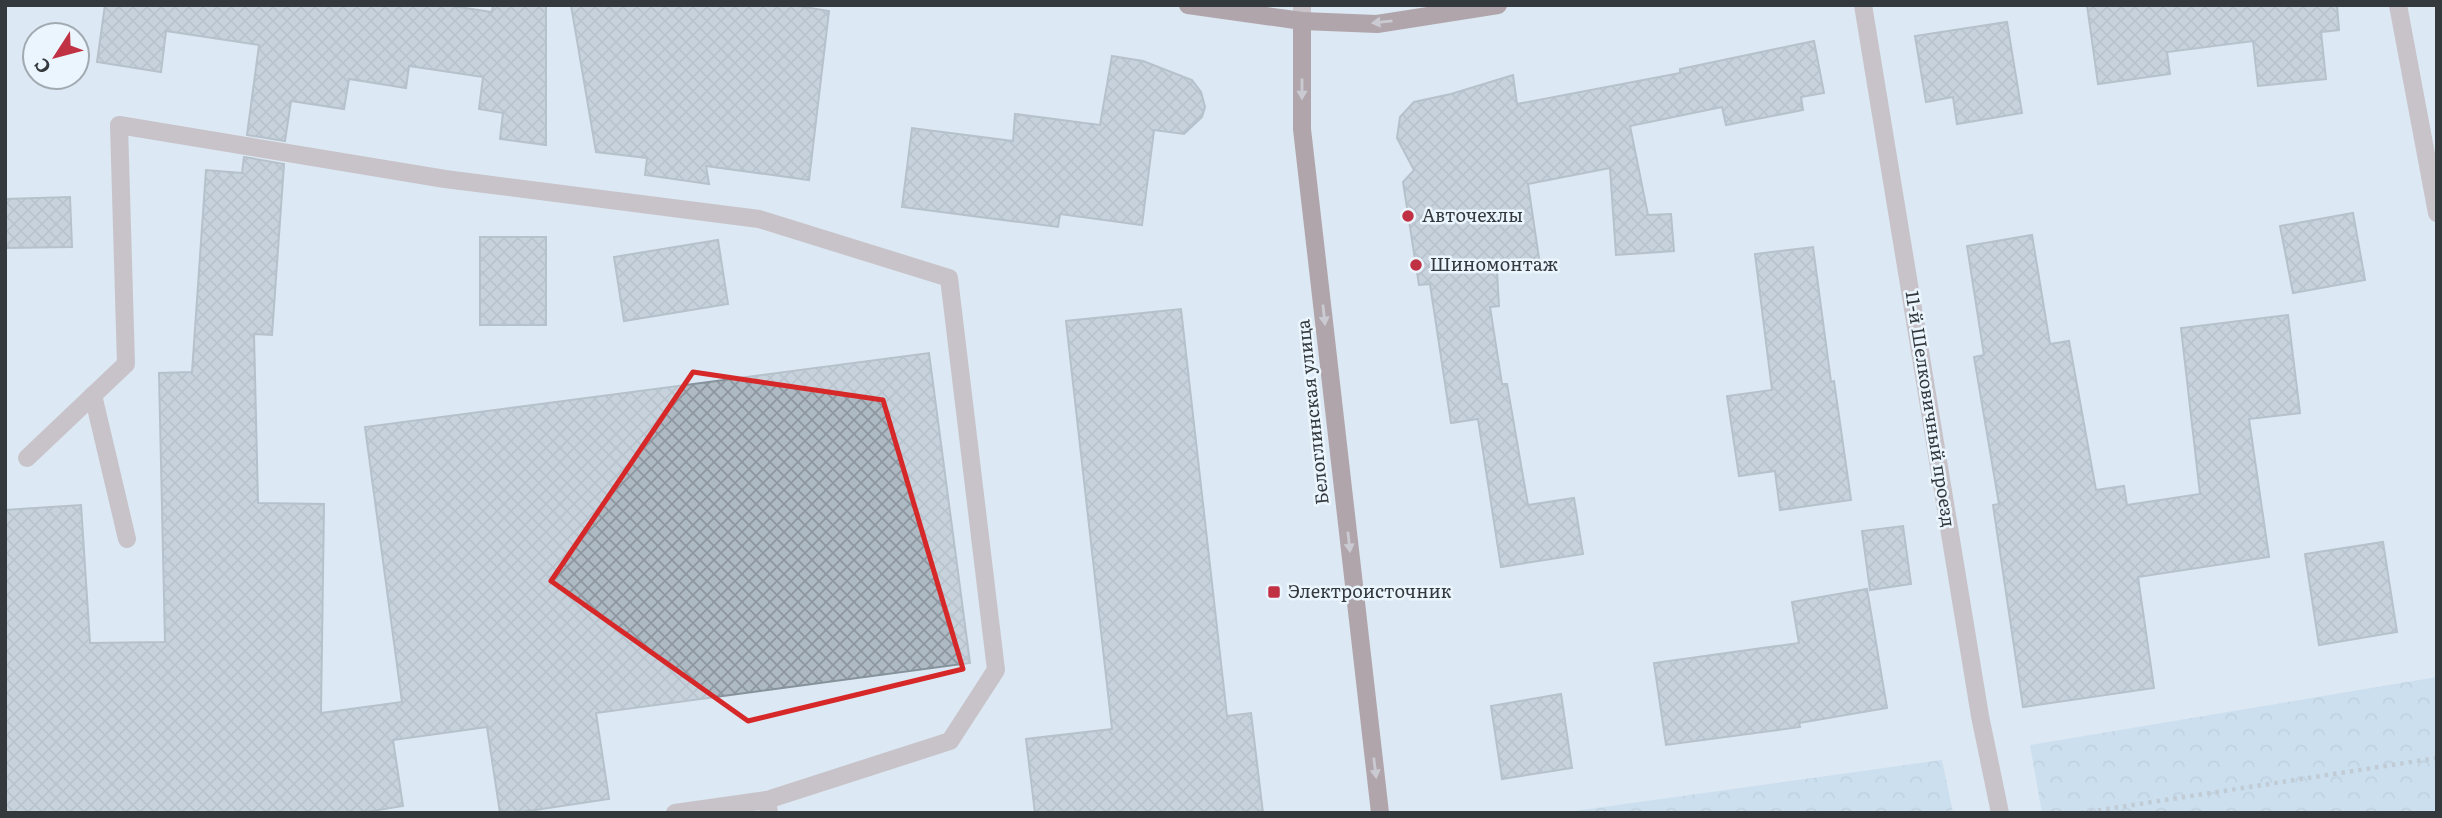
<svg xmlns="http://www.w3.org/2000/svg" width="2442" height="818" viewBox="0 0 2442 818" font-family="Literata,serif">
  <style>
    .forest { fill: url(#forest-crowns) }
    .building { fill: url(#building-cross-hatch); stroke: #86929b; stroke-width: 2 }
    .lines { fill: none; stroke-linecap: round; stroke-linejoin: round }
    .path { stroke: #a0a9b1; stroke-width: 4.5; stroke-dasharray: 3.5 5; stroke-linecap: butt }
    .minor { stroke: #ad9797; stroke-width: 18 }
    .major { stroke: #7b5656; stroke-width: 18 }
    .oneway { fill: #b3a6aa }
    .marked { fill: none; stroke: #d62828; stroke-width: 5; stroke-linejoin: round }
    .poi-dot { fill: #c13144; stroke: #ebf5fe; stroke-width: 2.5 }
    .labels { text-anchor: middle; stroke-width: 5; stroke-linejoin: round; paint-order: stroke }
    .poi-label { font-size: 18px; fill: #34393d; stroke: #ebf5fe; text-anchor: start }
    .street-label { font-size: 18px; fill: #34393d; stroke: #ebf5fe }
  </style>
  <defs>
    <pattern id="forest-crowns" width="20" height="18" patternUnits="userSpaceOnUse" patternTransform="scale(1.75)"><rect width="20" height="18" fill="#b8d5eb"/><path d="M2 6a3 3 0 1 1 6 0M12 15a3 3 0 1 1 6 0" fill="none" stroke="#9fb8ca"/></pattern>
    <pattern id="building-cross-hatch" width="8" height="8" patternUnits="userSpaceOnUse" patternTransform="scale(1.75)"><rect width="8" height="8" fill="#adb9c3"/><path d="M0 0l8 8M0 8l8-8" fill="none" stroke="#8e97a0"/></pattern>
  </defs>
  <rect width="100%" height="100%" fill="#dce8f3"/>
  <!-- forest -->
  <g class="forest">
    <polygon points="2437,677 2437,813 2042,813 2030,745"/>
    <polygon points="1942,760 1953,813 1560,813"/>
  </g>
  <!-- building -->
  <g class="building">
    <polygon points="105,5 445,5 492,12 493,5 546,5 546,145 500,139 503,113 479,109 483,77 409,66 406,88 349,79 344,109 291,101 285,141 247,135 259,45 166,31 161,72 97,62"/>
    <polygon points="571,5 793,5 829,11 809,180 706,166 709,184 645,175 647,158 596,152"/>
    <polygon points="2087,5 2337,5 2339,30 2321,32 2326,79 2258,86 2253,41 2167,52 2170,74 2098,84"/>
    <polygon points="2007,22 2022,113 1957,124 1953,97 1926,102 1915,36"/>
    <polygon points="1814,41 1824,93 1801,97 1803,110 1726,125 1722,107 1630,126 1648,215 1671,214 1674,251 1616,255 1610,168 1528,184 1540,265 1497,272 1499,306 1490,307 1502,384 1507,384 1528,505 1574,498 1583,554 1501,567 1478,419 1451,423 1430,284 1419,285 1403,182 1414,170 1397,138 1400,117 1414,102 1451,94 1513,75 1517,104 1680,73 1680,69"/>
    <polygon points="1112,56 1143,61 1192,80 1201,92 1205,107 1202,117 1184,134 1154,130 1142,225 1060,214 1058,227 902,207 912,128 1013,141 1015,114 1100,125"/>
    <polygon points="244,157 284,164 272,335 254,334 258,503 324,504 321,713 402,702 365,427 929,353 970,663 596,713 609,799 515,813 500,813 487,727 393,740 403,806 360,813 5,813 5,510 81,505 90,643 165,642 159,373 192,372 206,170 242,173"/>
    <polygon points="70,197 72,247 5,248 5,199"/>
    <polygon points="2353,213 2365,280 2293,293 2280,226"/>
    <polygon points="2032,235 2050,344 2069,341 2096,490 2124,486 2127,505 2200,494 2181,328 2288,315 2300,413 2249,419 2269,557 2138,577 2154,688 2023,707 1993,505 1999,504 1974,357 1984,355 1967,246"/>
    <rect x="480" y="237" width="66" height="88"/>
    <polygon points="718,240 728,304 624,321 614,257"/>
    <polygon points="1813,247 1831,382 1834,381 1851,500 1780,510 1775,471 1739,476 1727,396 1772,390 1755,254"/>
    <polygon points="1181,309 1227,716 1251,713 1263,813 1035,813 1026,739 1112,729 1066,321"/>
    <polygon points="1903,526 1911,584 1870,590 1862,531"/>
    <polygon points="2383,542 2397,632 2319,645 2305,554"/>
    <polygon points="1867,589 1887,708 1799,723 1800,727 1666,745 1654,663 1799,643 1792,602"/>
    <polygon points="1561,694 1572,768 1502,779 1491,706"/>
  </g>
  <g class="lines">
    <!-- path -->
    <polyline class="path" points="2081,813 2437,758"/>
    <!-- minor -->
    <g class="minor">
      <polyline points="1302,5 1302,21"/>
      <polyline points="1863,5 1980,716 2000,813"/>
      <polyline points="2398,5 2437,213"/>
      <polyline points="93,395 127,539"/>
      <polyline points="27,458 126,364 119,125 445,179 759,219 949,278 996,670 950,741 767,800"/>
      <polyline points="675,813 767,800 769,813"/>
    </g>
    <!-- major -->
    <g class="major">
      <polyline points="1188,5 1302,21 1377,24 1498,5"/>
      <polyline points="1302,21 1302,129 1380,813"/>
    </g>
  </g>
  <!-- one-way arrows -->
  <defs><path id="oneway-solid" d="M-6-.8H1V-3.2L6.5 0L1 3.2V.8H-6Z" transform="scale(1.75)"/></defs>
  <g class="oneway">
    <use href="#oneway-solid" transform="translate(1382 22) rotate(174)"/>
    <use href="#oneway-solid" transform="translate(1302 89) rotate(90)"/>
    <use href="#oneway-solid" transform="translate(1324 315) rotate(84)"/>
    <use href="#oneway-solid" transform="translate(1349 542) rotate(84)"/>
    <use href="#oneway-solid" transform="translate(1375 768) rotate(83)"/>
  </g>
  <!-- marked area -->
  <path d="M0 0H2442V818H0ZM693 372 883 400 963 669 748 721 551 581Z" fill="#dce8f3" fill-opacity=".55" fill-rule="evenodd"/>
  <path class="marked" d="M693 372 883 400 963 669 748 721 551 581Z"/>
  <!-- markers -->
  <g class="poi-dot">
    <circle cx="1408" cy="216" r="7"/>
    <circle cx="1416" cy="265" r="7"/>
    <rect x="1267" y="585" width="14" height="14" rx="3.5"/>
  </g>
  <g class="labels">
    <!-- poi labels -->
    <g class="poi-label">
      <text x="1422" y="222">Авточехлы</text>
      <text x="1430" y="271">Шиномонтаж</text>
      <text x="1288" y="598">Электроисточник</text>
    </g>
    <!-- street labels -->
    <g class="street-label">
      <text transform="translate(1930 409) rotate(81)" y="6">11-й Шелковичный проезд</text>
      <text transform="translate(1313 412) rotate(-96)" y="6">Белоглинская улица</text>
    </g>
  </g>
  <!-- border -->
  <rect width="2442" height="818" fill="none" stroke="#34393d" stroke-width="14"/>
  <!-- north arrow -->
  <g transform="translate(56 56) rotate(234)"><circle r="33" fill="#ebf5fe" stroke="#a2aab1" stroke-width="2"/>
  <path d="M0-5L12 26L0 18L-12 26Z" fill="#c13144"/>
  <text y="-10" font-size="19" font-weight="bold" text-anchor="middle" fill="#34393d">С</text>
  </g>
</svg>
